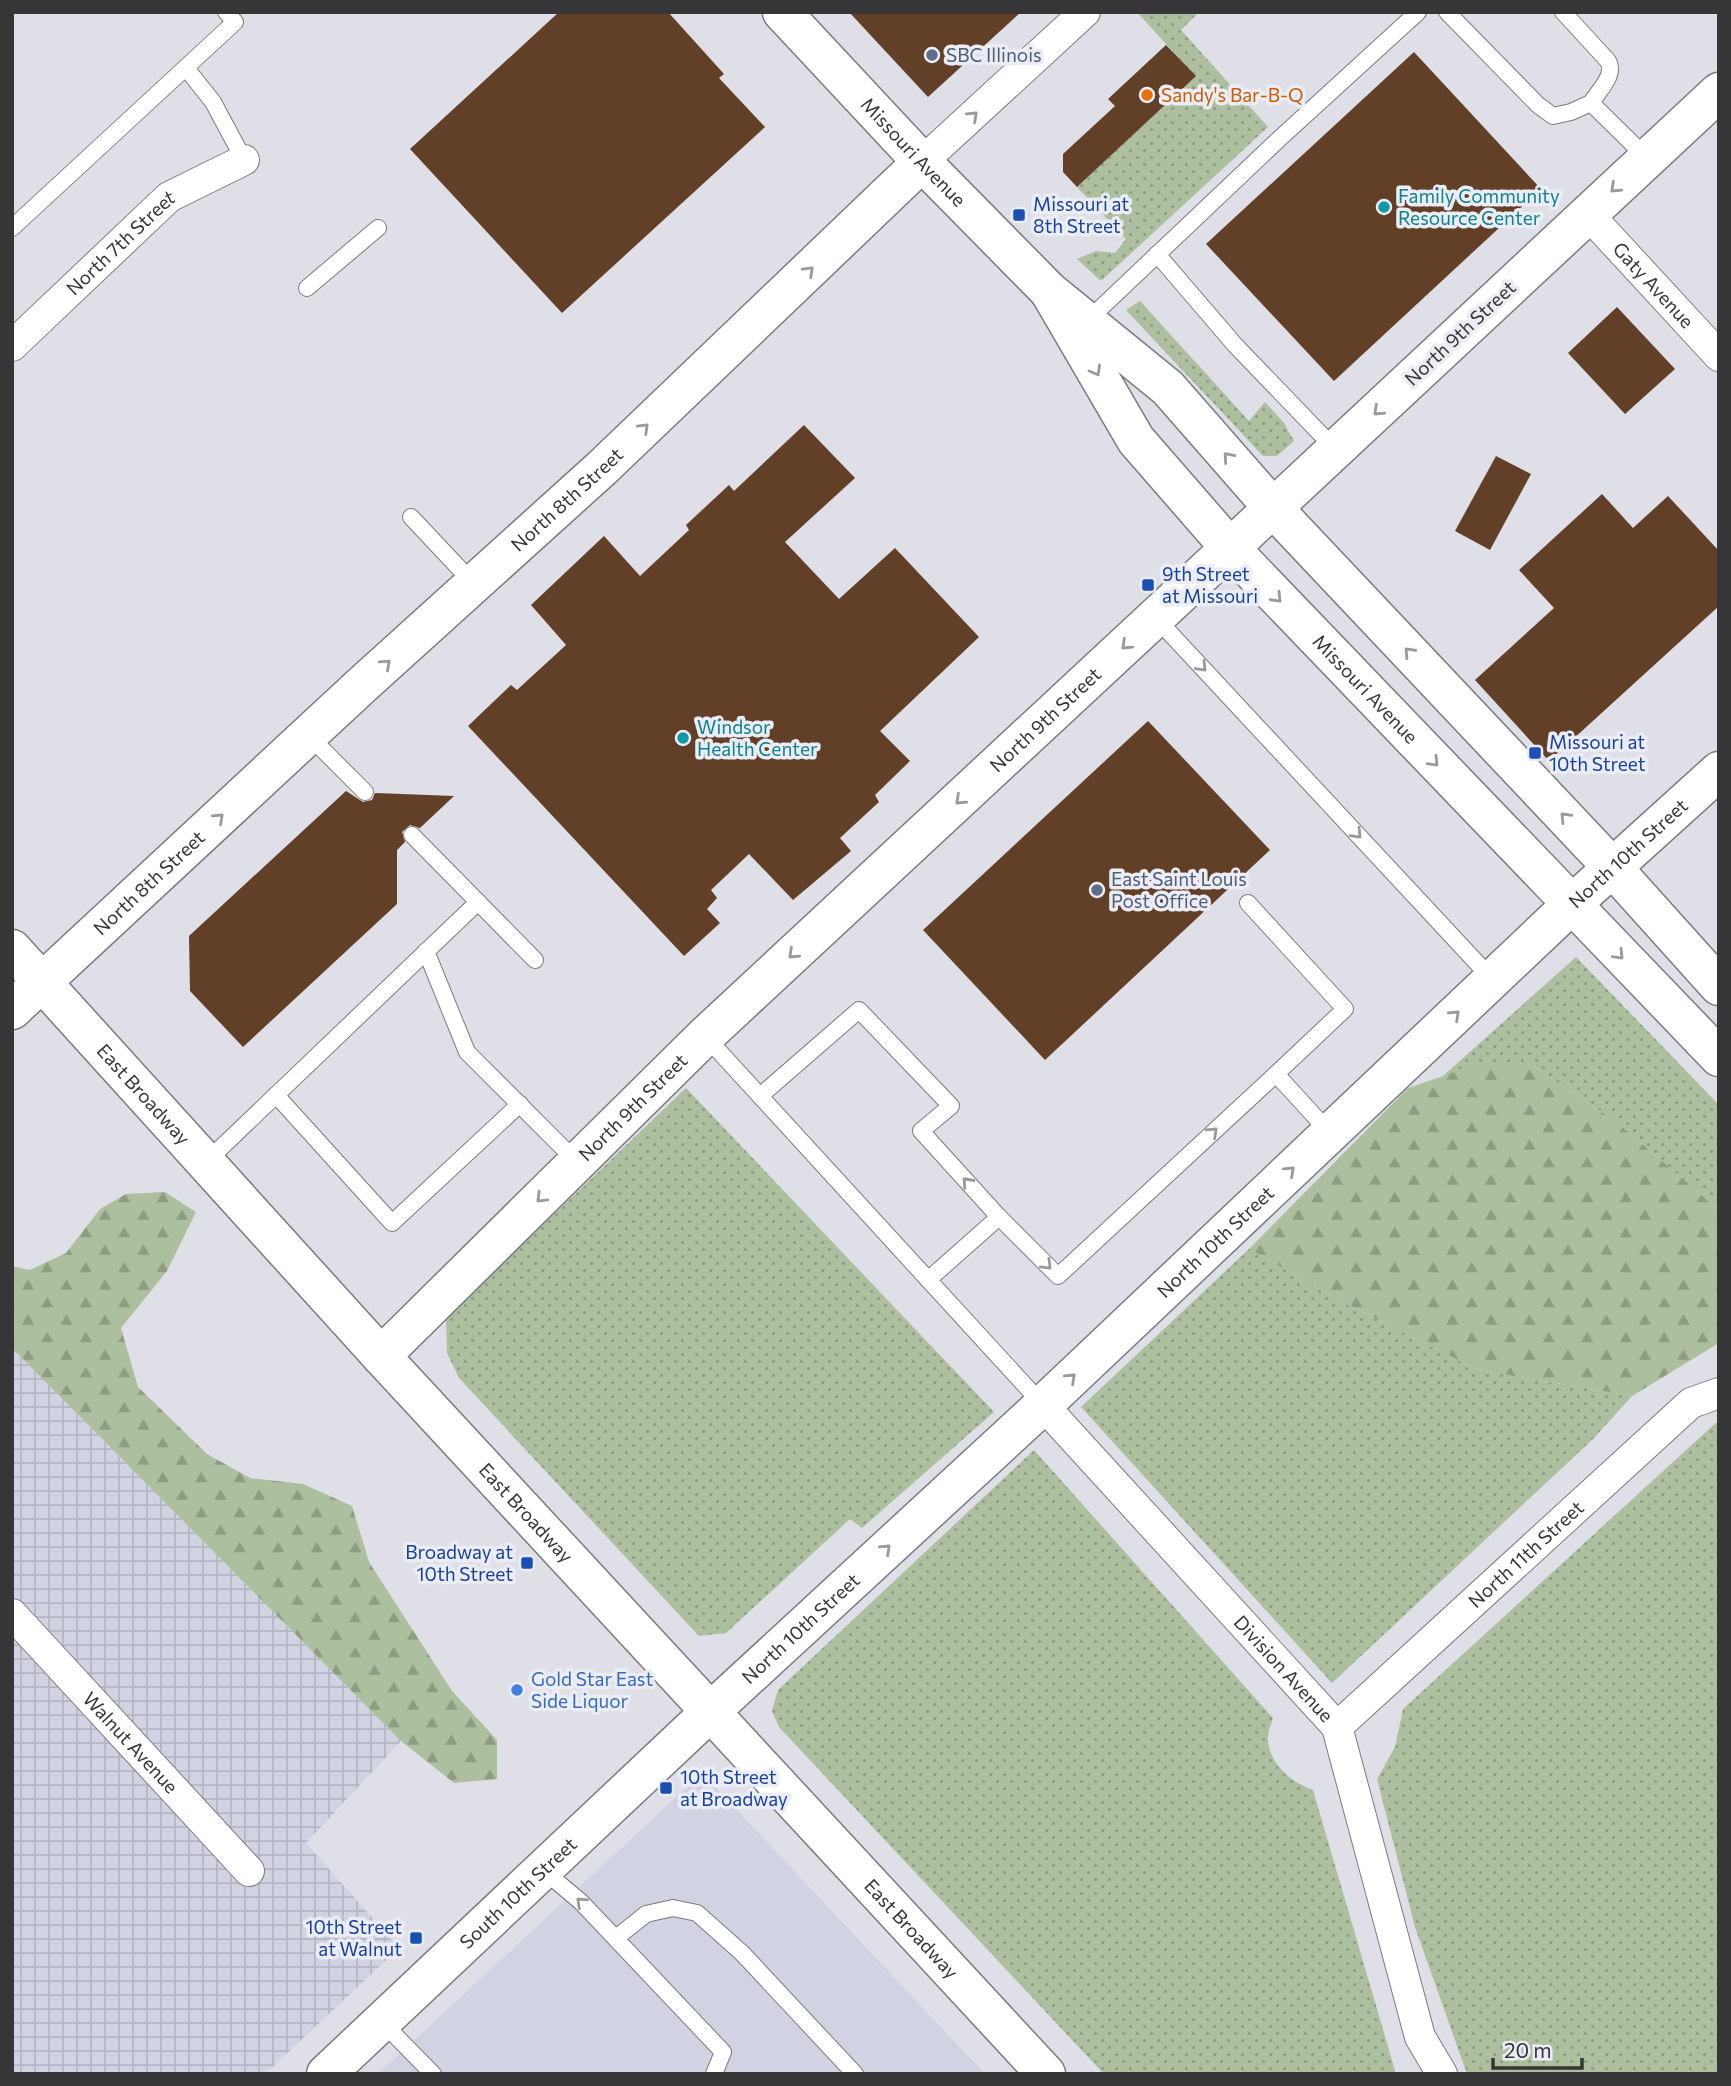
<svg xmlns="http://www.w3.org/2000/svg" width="1731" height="2086" viewBox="0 0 1731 2086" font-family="Commissioner,sans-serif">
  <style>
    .built { fill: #d1d3e2 }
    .industrial { fill: url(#industrial-grid) }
    .green { fill: url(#green-dots) }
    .forest { fill: url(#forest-firs) }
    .building { fill: #623f27 }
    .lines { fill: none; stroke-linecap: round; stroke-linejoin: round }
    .lane-casing { stroke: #7a7a82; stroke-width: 18 }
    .street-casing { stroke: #7a7a82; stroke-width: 32 }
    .secondary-casing { stroke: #7a7a82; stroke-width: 41 }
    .primary-casing { stroke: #7a7a82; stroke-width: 41 }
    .lane { stroke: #fff; stroke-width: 16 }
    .street { stroke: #fff; stroke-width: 30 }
    .secondary { stroke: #fff; stroke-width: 38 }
    .primary { stroke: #fff; stroke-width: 38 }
    .oneway { stroke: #9a9a9c }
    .service-dot { fill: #5c6f8a; stroke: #ebecf4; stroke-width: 2.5 }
    .food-dot { fill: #e8710a; stroke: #ebecf4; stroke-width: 2.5 }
    .culture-dot { fill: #0f9aa8; stroke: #ebecf4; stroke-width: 2.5 }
    .transit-dot { fill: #1a4fb4; stroke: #ebecf4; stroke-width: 2.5 }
    .shop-dot { fill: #3f7fe0; stroke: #ebecf4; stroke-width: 2.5 }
    .labels { text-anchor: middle; stroke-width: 7; stroke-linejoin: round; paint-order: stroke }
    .service-label { font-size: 19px; fill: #4e5e75; stroke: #ebecf4; text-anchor: start }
    .food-label { font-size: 19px; fill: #c56008; stroke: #ebecf4; text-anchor: start }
    .street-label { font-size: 19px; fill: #363639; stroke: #ebecf4 }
    .culture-label { font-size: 19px; fill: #0d838f; stroke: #ebecf4; text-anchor: start }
    .transit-label { font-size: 19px; fill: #164399; stroke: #ebecf4; text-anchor: start }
    .shop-label { font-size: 19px; fill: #366cbe; stroke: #ebecf4; text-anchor: start }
  </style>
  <defs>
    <pattern id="industrial-grid" width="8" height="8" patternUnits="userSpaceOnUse" patternTransform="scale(1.75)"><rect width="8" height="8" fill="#d1d3e2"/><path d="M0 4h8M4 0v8" fill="none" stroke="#b4b6c3"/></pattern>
    <pattern id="green-dots" width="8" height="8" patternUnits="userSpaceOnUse" patternTransform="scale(1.75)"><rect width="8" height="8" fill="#adbf9e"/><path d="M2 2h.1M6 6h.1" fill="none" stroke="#8e9c82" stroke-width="1.8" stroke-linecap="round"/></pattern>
    <pattern id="forest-firs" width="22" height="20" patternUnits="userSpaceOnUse" patternTransform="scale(1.75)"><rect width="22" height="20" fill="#adbf9e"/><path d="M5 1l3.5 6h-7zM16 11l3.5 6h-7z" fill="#8e9c82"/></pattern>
  </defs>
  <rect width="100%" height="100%" fill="#dedfe7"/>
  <!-- built -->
  <polygon class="built" points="702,1773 985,2074 378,2074"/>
  <!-- industrial -->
  <polygon class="industrial" points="12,1348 401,1741 306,1843 399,1948 265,2074 12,2074"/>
  <!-- green -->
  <g class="green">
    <polygon points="1137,12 1199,12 1181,30 1268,127 1101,281 1077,259 1096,251 1115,253 1126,239 1077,187 1195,76"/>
    <polygon points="1140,301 1249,421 1265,402 1284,423 1294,441 1277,456 1263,456 1126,310"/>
    <polygon points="1576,957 1719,1105 1719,1212 1706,1199 1618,1123 1533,1066 1443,1076"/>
    <polygon points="686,1088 994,1412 862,1528 850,1519 726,1633 699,1636 459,1378 447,1353 446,1318"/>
    <polygon points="1249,1249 1341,1301 1478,1370 1632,1396 1593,1439 1332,1683 1081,1407"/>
    <polygon points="1719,1420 1719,2074 1467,2074 1415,1927 1377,1779 1395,1747 1403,1709"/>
    <path d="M1034 1450 1273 1718C1271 1724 1267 1734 1268 1740 1270 1765 1291 1782 1313 1790L1396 2074H1104L779 1727 772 1711 778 1690Z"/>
  </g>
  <!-- forest -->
  <g class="forest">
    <polygon points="1481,1063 1533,1066 1618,1123 1706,1199 1719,1212 1719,1343 1632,1396 1478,1370 1341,1301 1249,1249 1408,1088"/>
    <polygon points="165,1192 196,1212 167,1271 121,1328 138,1387 207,1454 250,1478 303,1484 352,1506 369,1562 452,1691 497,1740 497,1779 454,1783 401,1741 12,1348 12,1266 30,1270 66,1253 100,1209 126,1194"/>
  </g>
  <!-- building -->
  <g class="building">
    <polygon points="559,12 668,12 724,74 719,78 765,127 562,313 410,149"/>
    <polygon points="849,12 1021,12 928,97"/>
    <polygon points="1166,45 1196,76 1077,187 1063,172 1063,154 1115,106 1108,99"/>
    <polygon points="1414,52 1541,189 1334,381 1206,244"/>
    <polygon points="1617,307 1675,369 1625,414 1568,353"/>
    <polygon points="804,425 855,478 785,542 839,599 895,548 979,637 880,731 910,761 875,795 879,802 840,838 851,851 793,900 749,854 711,890 717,898 707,909 720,923 684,956 468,726 511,685 517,690 566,645 531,605 604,536 640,576 689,530 686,525 729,485 734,491"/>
    <polygon points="1496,456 1531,474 1490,550 1455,531"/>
    <polygon points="1602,494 1633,528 1668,496 1719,551 1719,606 1549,761 1475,680 1554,608 1519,570"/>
    <polygon points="1148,721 1270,850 1045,1060 923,930"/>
    <polygon points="346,791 363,802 372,800 375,793 454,796 420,828 410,825 402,832 405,842 397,850 397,904 243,1047 190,991 189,936"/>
  </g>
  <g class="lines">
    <defs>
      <g id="lane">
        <polyline points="1447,12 1538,105 1553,116 1571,112 1591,103 1647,158"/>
        <path d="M1563 12 1608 61C1616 75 1599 90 1591 103"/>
        <polyline points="186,68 213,102 244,160"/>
        <polyline points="12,228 235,22 226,12"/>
        <polyline points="1157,254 1235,345 1336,450"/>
        <polyline points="307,288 378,228"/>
        <polyline points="1087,321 1278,140 1418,12"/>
        <polyline points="411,517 474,584"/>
        <polyline points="1155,617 1492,979"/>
        <polyline points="308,735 365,792"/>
        <polyline points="412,835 478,902"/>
        <polyline points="1248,903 1345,1009 1276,1074"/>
        <polyline points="426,951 467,1052 577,1162"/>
        <polyline points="705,1036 1043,1405"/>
        <polyline points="276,1095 392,1223 520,1104"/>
        <polyline points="760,1096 859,1010 951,1106 921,1131 999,1217 928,1280"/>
        <polyline points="206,1162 478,902 535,960"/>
        <polyline points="999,1217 1058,1276 1276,1074 1330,1133"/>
        <polyline points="543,1870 581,1902 723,2052 714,2074"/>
        <polyline points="616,1938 646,1914 673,1908 697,1913 742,1953 855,2074"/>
        <polyline points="382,2022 433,2074"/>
      </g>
      <g id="street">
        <polyline points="922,162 1085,12"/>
        <path id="s1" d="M1587 213 1719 356"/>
        <path id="s2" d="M12 346 169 197 244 160"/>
        <path id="s3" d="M1043 1405 1337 1727 1420 2037 1442 2074"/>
        <path id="s4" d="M12 1614 249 1871"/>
        <path id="s5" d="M1337 1727 1691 1403 1719 1393"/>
      </g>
      <g id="secondary">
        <path id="s6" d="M782 12 922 162 1049 291 1168 388 1273 508"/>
        <path id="s7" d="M12 949 381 1356 1046 2074"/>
        <path id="s8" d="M12 1010 362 685 602 468 922 162"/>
        <path id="s9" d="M381 1356 705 1036 1230 548 1136 440 1049 291"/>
        <path id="s10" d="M326 2074 710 1712 1043 1405 1571 905"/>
      </g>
      <g id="primary">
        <path id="s11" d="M1719 92 1230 548 1719 1057"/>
        <polyline points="1273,508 1612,867 1719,986"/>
        <path id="s12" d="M1571 905 1719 771"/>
      </g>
    </defs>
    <!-- lane casing -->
    <use href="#lane" class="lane-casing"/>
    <!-- street casing -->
    <use href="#street" class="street-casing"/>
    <!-- secondary casing -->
    <use href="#secondary" class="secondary-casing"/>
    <!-- primary casing -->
    <use href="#primary" class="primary-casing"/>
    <!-- lane -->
    <use href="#lane" class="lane"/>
    <!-- street -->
    <use href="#street" class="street"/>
    <!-- secondary -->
    <use href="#secondary" class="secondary"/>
    <!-- primary -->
    <use href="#primary" class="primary"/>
  </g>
  <!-- one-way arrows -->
  <defs><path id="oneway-chevron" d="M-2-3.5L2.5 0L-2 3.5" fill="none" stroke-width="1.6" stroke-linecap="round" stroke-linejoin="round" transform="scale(1.75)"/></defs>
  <g class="oneway">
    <use href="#oneway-chevron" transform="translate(973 116) rotate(-43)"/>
    <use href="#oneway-chevron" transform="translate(1615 188) rotate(137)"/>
    <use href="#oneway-chevron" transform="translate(809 271) rotate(-44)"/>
    <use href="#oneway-chevron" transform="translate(1096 371) rotate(60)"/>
    <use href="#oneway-chevron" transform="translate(1378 411) rotate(137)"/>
    <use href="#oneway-chevron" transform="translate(644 428) rotate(-44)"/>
    <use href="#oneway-chevron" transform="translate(1228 457) rotate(-131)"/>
    <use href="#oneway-chevron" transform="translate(1277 598) rotate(46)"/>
    <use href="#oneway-chevron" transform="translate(1126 645) rotate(137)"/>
    <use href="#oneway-chevron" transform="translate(1409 652) rotate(-133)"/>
    <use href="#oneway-chevron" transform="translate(386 664) rotate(-42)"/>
    <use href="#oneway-chevron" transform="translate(1202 667) rotate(47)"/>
    <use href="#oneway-chevron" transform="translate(1434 762) rotate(46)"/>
    <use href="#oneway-chevron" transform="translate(960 800) rotate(137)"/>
    <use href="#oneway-chevron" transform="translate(1565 817) rotate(-133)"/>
    <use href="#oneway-chevron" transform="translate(219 818) rotate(-43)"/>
    <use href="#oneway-chevron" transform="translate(1357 834) rotate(47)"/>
    <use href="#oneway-chevron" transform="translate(793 954) rotate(137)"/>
    <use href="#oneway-chevron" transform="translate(1619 955) rotate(46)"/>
    <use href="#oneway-chevron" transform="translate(1455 1015) rotate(-43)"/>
    <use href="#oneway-chevron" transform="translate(1213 1132) rotate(-43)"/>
    <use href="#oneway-chevron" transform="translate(1290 1171) rotate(-43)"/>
    <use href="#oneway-chevron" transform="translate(967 1182) rotate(-132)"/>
    <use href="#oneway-chevron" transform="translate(541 1198) rotate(135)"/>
    <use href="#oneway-chevron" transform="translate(1047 1265) rotate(45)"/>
    <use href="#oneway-chevron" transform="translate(1071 1378) rotate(-43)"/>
    <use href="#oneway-chevron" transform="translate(886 1549) rotate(-43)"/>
    <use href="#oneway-chevron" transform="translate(581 1902) rotate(-137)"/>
  </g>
  <!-- markers -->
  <g class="service-dot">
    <circle cx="932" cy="55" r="7"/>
    <circle cx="1097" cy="890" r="7"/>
  </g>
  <circle class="food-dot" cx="1147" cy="95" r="7"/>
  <g class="culture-dot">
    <circle cx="1384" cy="207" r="7"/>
    <circle cx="683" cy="738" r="7"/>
  </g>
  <g class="transit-dot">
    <rect x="1012" y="208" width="14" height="14" rx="3.5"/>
    <rect x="1141" y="578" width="14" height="14" rx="3.5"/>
    <rect x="1528" y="746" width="14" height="14" rx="3.5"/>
    <rect x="520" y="1556" width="14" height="14" rx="3.5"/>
    <rect x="659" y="1781" width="14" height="14" rx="3.5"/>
    <rect x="409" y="1931" width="14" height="14" rx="3.5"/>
  </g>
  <circle class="shop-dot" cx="517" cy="1690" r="7"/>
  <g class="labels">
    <!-- service labels -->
    <g class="service-label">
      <text x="946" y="62">SBC Illinois</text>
      <text x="1111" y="886">East Saint Louis<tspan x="1111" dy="22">Post Office</tspan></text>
    </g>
    <!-- food labels -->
    <g class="food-label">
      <text x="1161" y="102">Sandy's Bar-B-Q</text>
    </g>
    <!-- street labels -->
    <g class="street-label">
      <text dy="7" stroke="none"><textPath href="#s6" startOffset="192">Missouri Avenue</textPath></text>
      <text dy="7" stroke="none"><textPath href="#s2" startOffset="150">North 7th Street</textPath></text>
      <text dy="7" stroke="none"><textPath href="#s1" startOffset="98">Gaty Avenue</textPath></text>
      <text transform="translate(1460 333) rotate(-43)" y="7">North 9th Street</text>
      <text dy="7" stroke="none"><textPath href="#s8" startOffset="754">North 8th Street</textPath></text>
      <text dy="7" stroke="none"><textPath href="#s11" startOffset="864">Missouri Avenue</textPath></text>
      <text dy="7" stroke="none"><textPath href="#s9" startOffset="920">North 9th Street</textPath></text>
      <text dy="7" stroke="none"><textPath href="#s12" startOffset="77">North 10th Street</textPath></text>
      <text dy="7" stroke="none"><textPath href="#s8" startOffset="187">North 8th Street</textPath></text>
      <text dy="7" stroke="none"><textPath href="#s7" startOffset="196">East Broadway</textPath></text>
      <text dy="7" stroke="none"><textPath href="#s9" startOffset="354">North 9th Street</textPath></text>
      <text dy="7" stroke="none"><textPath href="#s10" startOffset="1218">North 10th Street</textPath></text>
      <text dy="7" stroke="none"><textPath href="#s7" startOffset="763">East Broadway</textPath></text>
      <text dy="7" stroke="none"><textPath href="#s5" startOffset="256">North 11th Street</textPath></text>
      <text dy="7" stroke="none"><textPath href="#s10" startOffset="651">North 10th Street</textPath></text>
      <text dy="7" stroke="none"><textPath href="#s3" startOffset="357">Division Avenue</textPath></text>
      <text dy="7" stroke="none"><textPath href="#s4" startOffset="175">Walnut Avenue</textPath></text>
      <text dy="7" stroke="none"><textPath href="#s10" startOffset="264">South 10th Street</textPath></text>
      <text dy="7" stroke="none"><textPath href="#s7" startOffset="1330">East Broadway</textPath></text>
    </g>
    <!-- culture labels -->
    <g class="culture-label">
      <text x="1398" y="203">Family Community<tspan x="1398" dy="22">Resource Center</tspan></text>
      <text x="697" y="734">Windsor<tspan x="697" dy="22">Health Center</tspan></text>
    </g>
    <!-- transit labels -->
    <g class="transit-label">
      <text x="1033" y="211">Missouri at<tspan x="1033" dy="22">8th Street</tspan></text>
      <text x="1162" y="581">9th Street<tspan x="1162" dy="22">at Missouri</tspan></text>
      <text x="1549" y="749">Missouri at<tspan x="1549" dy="22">10th Street</tspan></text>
      <text x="513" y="1559" text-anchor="end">Broadway at<tspan x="513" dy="22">10th Street</tspan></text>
      <text x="680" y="1784">10th Street<tspan x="680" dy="22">at Broadway</tspan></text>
      <text x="402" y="1934" text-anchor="end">10th Street<tspan x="402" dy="22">at Walnut</tspan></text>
    </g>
    <!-- shop labels -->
    <g class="shop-label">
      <text x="531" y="1686">Gold Star East<tspan x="531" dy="22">Side Liquor</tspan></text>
    </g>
  </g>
  <!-- border -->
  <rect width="1731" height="2086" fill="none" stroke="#363639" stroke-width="28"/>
  <!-- scale -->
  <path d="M1493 2058v10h89v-10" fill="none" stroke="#363639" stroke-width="3.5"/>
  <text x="1504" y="2058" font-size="21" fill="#363639" stroke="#ebecf4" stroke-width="5" paint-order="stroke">20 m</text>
</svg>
